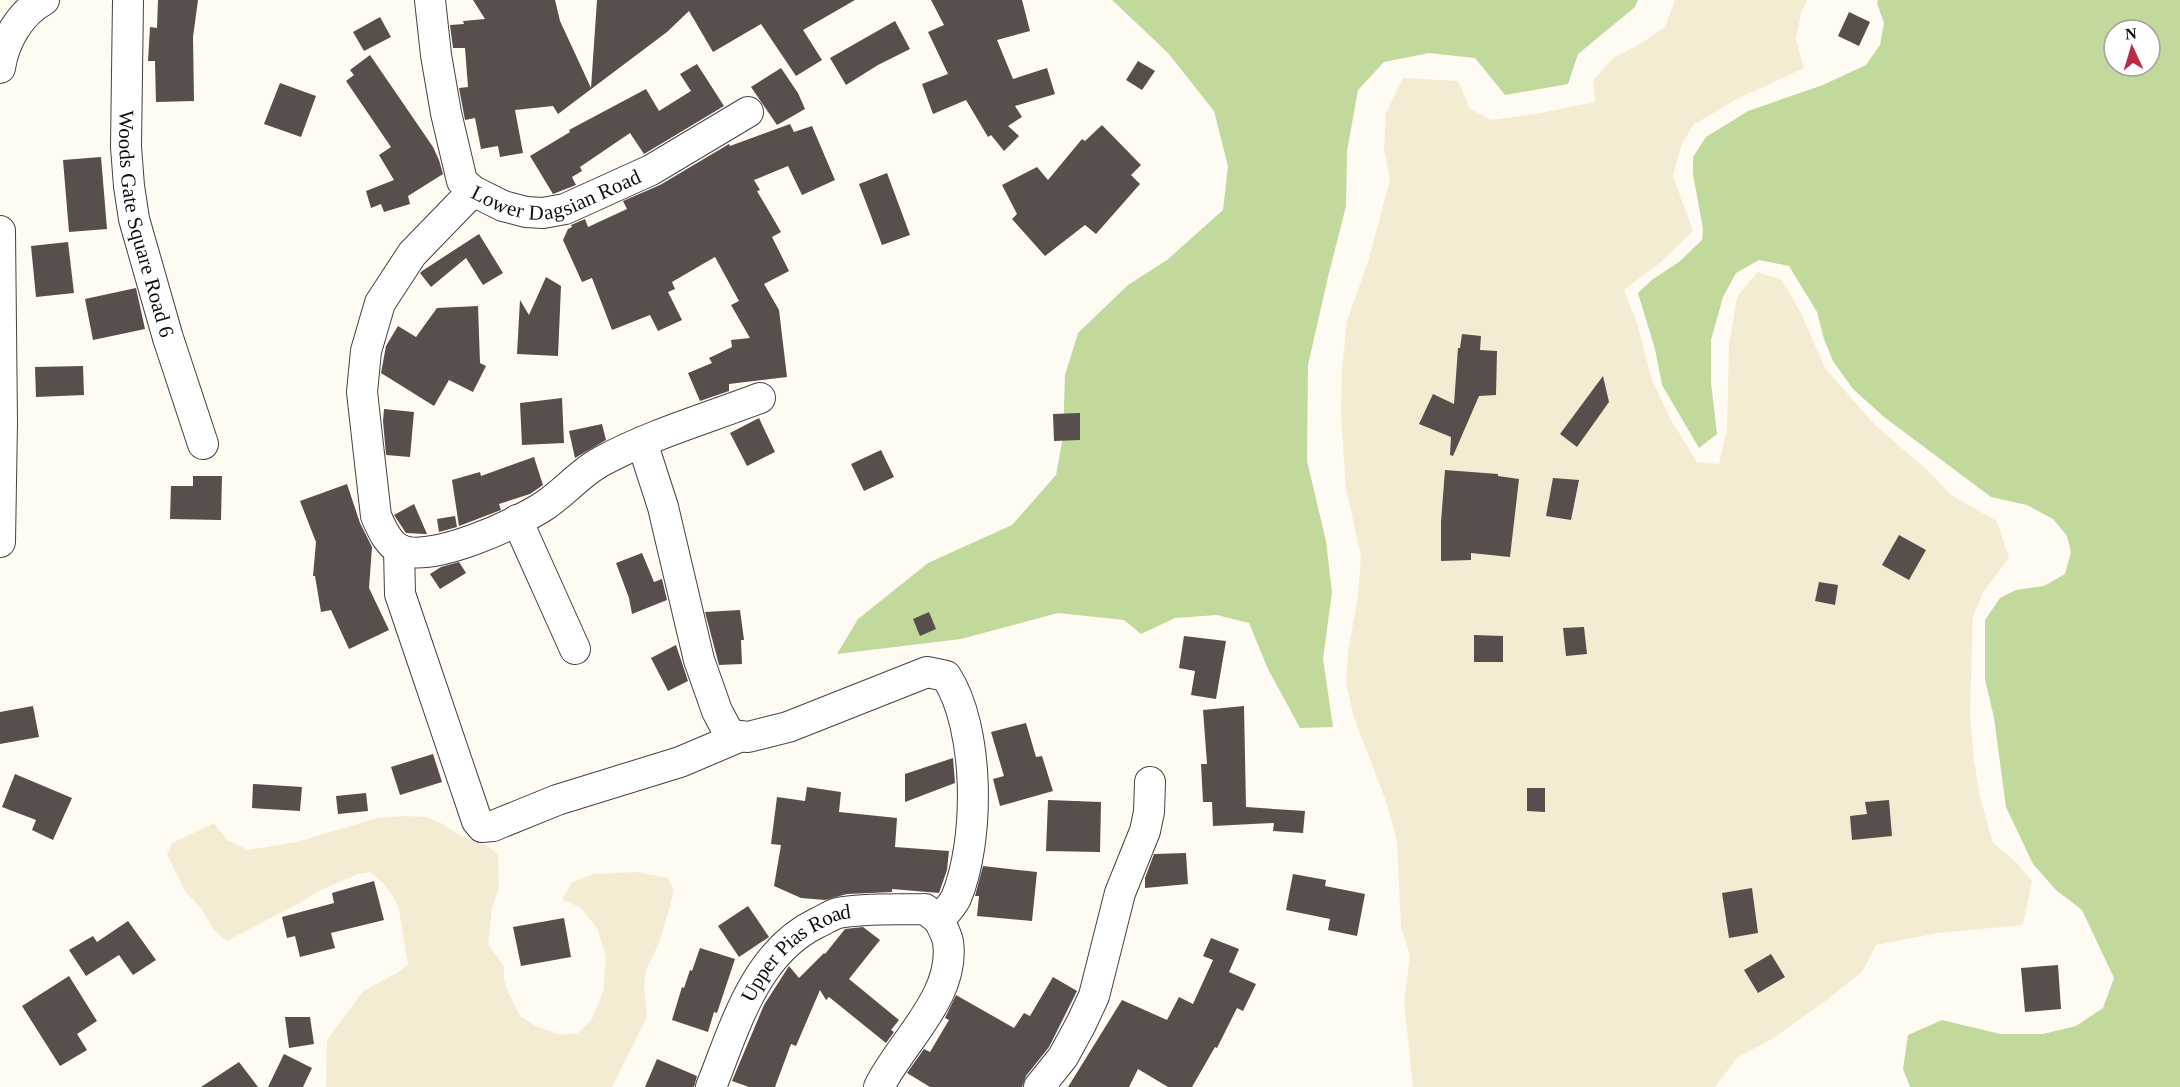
<svg xmlns="http://www.w3.org/2000/svg" width="2180" height="1087" viewBox="0 0 2180 1087" font-family="Georgia,serif">
  <style>
    .farmland { fill: #f4ecd2 }
    .forest { fill: #c1d99b; fill-rule: evenodd }
    .building { fill: #584e4c }
    .lines { fill: none; stroke-linecap: round; stroke-linejoin: round }
    .minor-casing { stroke: #424242; stroke-width: 32 }
    .minor { stroke: #fff; stroke-width: 30 }
    .labels { text-anchor: middle; stroke-width: 6; stroke-linejoin: round; paint-order: stroke }
    .street-label { font-size: 21px; fill: #0f0f0f; stroke: #fff }
  </style>
  <rect width="100%" height="100%" fill="#fffaf2"/>
  <!-- farmland -->
  <g class="farmland">
    <polygon points="1675,0 1807,0 1801,13 1796,39 1804,68 1735,100 1693,125 1681,146 1673,176 1693,231 1660,263 1624,290 1638,326 1652,380 1671,420 1697,462 1719,464 1727,430 1729,345 1737,297 1757,272 1782,280 1802,315 1825,368 1875,425 1926,469 1951,495 1997,521 2009,558 1984,591 1973,616 1970,714 1974,760 1980,797 1993,843 2017,863 2032,881 2023,925 1938,933 1876,945 1862,972 1824,1002 1775,1037 1737,1058 1715,1087 1413,1087 1404,1002 1410,955 1401,927 1397,841 1386,801 1354,718 1346,683 1348,652 1358,596 1361,556 1346,488 1341,414 1342,370 1347,321 1368,262 1390,180 1384,149 1386,113 1403,78 1458,81 1470,109 1491,120 1536,114 1595,102 1593,81 1613,58 1640,44 1665,27"/>
    <polygon points="404,816 426,817 443,824 459,835 486,845 498,854 499,887 492,908 488,944 504,966 504,979 508,992 520,1016 536,1026 560,1035 578,1033 592,1019 603,992 606,957 597,928 580,907 562,900 572,882 594,874 637,872 668,878 674,890 668,913 659,943 646,970 644,986 647,1017 612,1087 326,1087 327,1040 363,991 397,973 408,965 399,909 394,898 383,883 370,872 358,874 319,891 301,902 227,941 214,930 201,908 185,891 167,854 172,843 214,823 227,840 248,850 297,842 377,818"/>
  </g>
  <!-- forest -->
  <g class="forest">
    <polygon points="1112,0 1638,0 1635,7 1578,54 1568,84 1505,95 1475,58 1429,53 1384,62 1358,90 1347,151 1346,206 1328,277 1308,365 1307,461 1326,541 1332,592 1323,659 1333,727 1300,728 1268,669 1249,623 1217,615 1175,618 1141,634 1124,620 1058,613 961,639 837,654 858,619 928,563 1012,525 1056,475 1063,437 1065,375 1078,333 1128,285 1167,260 1223,210 1228,166 1214,111 1168,53"/>
    <path d="M1878 0H2180V1087H1910L1903 1069 1908 1035 1942 1020 2000 1034H2043L2076 1026 2103 1008 2114 978 2082 910 2056 890 2033 864 2006 807 1994 718 1985 679V620L2000 598 2016 590 2044 586 2065 574 2071 552 2067 536 2053 519 2027 505 1991 497 1884 417 1853 389 1833 361 1824 339 1817 312 1789 266 1759 260 1736 273 1723 297 1711 340V383L1717 434 1699 448 1662 385 1655 349 1638 293 1653 279 1679 262 1702 240 1703 229 1693 174V157L1706 137 1748 111 1823 85 1866 65 1880 45 1884 23 1877 3ZM2114 30H2150V66H2114Z"/>
  </g>
  <!-- building -->
  <g class="building">
    <polygon points="158,0 198,0 193,37 194,101 156,102 155,61 148,61 150,27 157,28"/>
    <polygon points="473,0 555,0 560,21 591,88 597,0 855,0 803,30 822,60 796,76 761,24 713,52 689,11 667,32 558,114 553,106 515,110 523,153 500,157 498,146 481,149 475,118 465,120 459,88 468,87 465,48 453,48 450,25 464,24 463,21 485,19"/>
    <polygon points="931,0 1022,0 1030,31 997,40 1013,79 1047,68 1055,94 1015,106 1022,117 1008,126 1019,136 1004,151 991,135 988,137 966,100 933,114 922,84 948,74 928,32 944,25"/>
    <polygon points="1849,12 1870,22 1859,46 1838,36"/>
    <polygon points="380,17 391,37 364,51 353,32"/>
    <polygon points="895,21 910,49 878,65 846,85 830,58"/>
    <polygon points="370,55 433,147 439,160 443,174 408,196 410,204 384,212 381,204 371,208 366,191 394,180 379,155 391,147 346,81 354,75 350,70"/>
    <polygon points="1138,61 1155,71 1142,90 1126,80"/>
    <polygon points="697,64 724,106 644,154 630,133 580,167 582,171 572,177 576,185 553,194 530,156 570,132 569,130 646,89 659,111 691,91 680,74"/>
    <polygon points="781,68 798,93 805,109 777,125 751,87"/>
    <polygon points="280,83 316,96 301,137 264,124"/>
    <polygon points="790,124 794,132 812,126 835,180 802,195 788,166 754,180 760,190 757,191 781,232 772,237 789,271 764,284 779,310 787,377 729,384 729,391 700,401 688,373 712,363 709,358 732,347 731,340 750,338 731,305 739,301 715,257 672,282 675,289 668,292 682,320 658,331 650,315 612,330 592,278 582,282 563,240 568,229 572,227 571,225 585,219 588,227 627,209 623,201 660,185 729,144 730,146"/>
    <polygon points="1102,125 1141,165 1131,175 1140,184 1096,234 1085,225 1045,256 1012,219 1017,214 1002,185 1037,167 1048,180 1082,139 1085,141"/>
    <polygon points="101,157 107,229 69,232 63,160"/>
    <polygon points="887,173 910,235 882,245 859,184"/>
    <polygon points="479,234 503,273 483,285 466,258 431,287 420,273 422,271"/>
    <polygon points="68,242 74,293 36,297 31,246"/>
    <polygon points="546,277 561,286 558,356 517,354 520,300 529,315"/>
    <polygon points="136,288 145,329 93,340 85,299"/>
    <polygon points="478,306 480,363 486,366 473,392 449,380 434,406 381,373 386,346 398,326 416,337 437,308"/>
    <polygon points="1462,334 1481,336 1480,350 1497,351 1496,395 1479,396 1453,456 1450,455 1451,437 1419,424 1433,394 1454,404 1458,348 1460,348"/>
    <polygon points="83,366 84,395 36,397 35,367"/>
    <polygon points="1603,376 1609,402 1577,447 1560,434"/>
    <polygon points="562,398 564,443 522,445 520,403"/>
    <polygon points="384,409 414,412 410,457 386,455 383,421"/>
    <polygon points="1080,413 1080,440 1054,441 1053,414"/>
    <polygon points="759,418 775,452 747,466 730,433"/>
    <polygon points="602,424 606,440 575,458 569,431"/>
    <polygon points="881,450 894,477 864,491 851,464"/>
    <polygon points="534,457 543,485 530,494 499,504 501,510 459,526 452,480 480,472 481,476"/>
    <polygon points="1445,470 1498,474 1498,476 1519,479 1510,557 1471,553 1471,560 1441,561 1441,522"/>
    <polygon points="193,476 222,476 221,520 170,519 171,486 193,486"/>
    <polygon points="1553,478 1579,480 1571,520 1546,516"/>
    <polygon points="347,484 360,523 372,547 369,588 389,630 349,649 331,610 321,612 315,576 313,576 316,542 300,501"/>
    <polygon points="414,504 427,534 425,534 406,533 394,515"/>
    <polygon points="455,516 457,527 439,532 437,519"/>
    <polygon points="1899,535 1926,550 1909,580 1882,565"/>
    <polygon points="642,553 654,582 662,579 667,600 632,614 629,598 616,563"/>
    <polygon points="459,562 466,573 440,589 430,574 441,567"/>
    <polygon points="1819,582 1838,585 1835,605 1815,601"/>
    <polygon points="740,610 744,640 741,640 742,664 719,665 705,612"/>
    <polygon points="929,612 936,629 920,636 913,619"/>
    <polygon points="1584,627 1587,654 1566,656 1563,628"/>
    <polygon points="1474,635 1503,636 1503,662 1474,662"/>
    <polygon points="1184,636 1226,641 1216,699 1191,695 1195,671 1179,668"/>
    <polygon points="676,645 688,681 668,691 651,658"/>
    <polygon points="33,706 39,737 0,744 0,712"/>
    <polygon points="1244,706 1246,807 1305,811 1303,833 1273,831 1274,823 1213,826 1212,802 1203,802 1201,764 1207,764 1203,710"/>
    <polygon points="1026,723 1036,757 1042,756 1053,791 1000,806 993,779 1004,776 991,732"/>
    <polygon points="433,754 442,782 400,795 391,767"/>
    <polygon points="953,758 955,783 905,802 905,774"/>
    <polygon points="15,774 72,798 53,840 32,830 36,820 2,807"/>
    <polygon points="253,784 302,787 300,811 252,808"/>
    <polygon points="807,787 841,792 839,812 897,818 895,847 949,851 947,870 939,893 892,889 892,892 847,894 825,900 801,898 774,886 781,845 771,844 777,797 805,801"/>
    <polygon points="1527,788 1545,788 1545,812 1527,811"/>
    <polygon points="366,793 368,811 338,814 336,796"/>
    <polygon points="1048,800 1101,802 1100,852 1046,851"/>
    <polygon points="1889,800 1892,836 1852,840 1850,816 1867,814 1865,802"/>
    <polygon points="1186,853 1188,884 1145,888 1145,878 1154,854"/>
    <polygon points="983,866 1037,872 1032,921 977,916 979,896 975,896"/>
    <polygon points="1293,874 1326,880 1325,886 1365,894 1357,936 1328,930 1330,919 1286,910"/>
    <polygon points="374,881 384,920 331,933 335,948 300,957 295,936 287,938 282,917 334,903 332,893"/>
    <polygon points="1752,888 1758,933 1729,938 1722,893"/>
    <polygon points="748,906 769,937 739,957 718,926"/>
    <polygon points="564,918 571,957 521,966 513,927"/>
    <polygon points="128,921 156,960 133,975 119,955 86,976 69,950 93,936 97,942"/>
    <polygon points="863,927 880,940 849,979 899,1020 891,1030 894,1032 886,1043 829,997 826,1000 820,990 796,1046 791,1044 775,1087 749,1087 732,1081 764,1005 789,966 799,978 824,953 825,954 845,929"/>
    <polygon points="1211,938 1239,949 1229,972 1256,984 1243,1011 1237,1008 1217,1048 1215,1047 1192,1087 1168,1087 1138,1069 1129,1087 1068,1087 1122,1000 1167,1020 1179,997 1193,1004 1213,960 1203,956"/>
    <polygon points="700,948 735,959 717,1013 714,1012 708,1032 672,1020 682,987 684,988 690,970 692,971"/>
    <polygon points="1771,954 1785,977 1758,993 1744,970"/>
    <polygon points="2058,965 2061,1009 2025,1012 2021,968"/>
    <polygon points="69,976 97,1021 77,1034 87,1050 60,1066 22,1006"/>
    <polygon points="1053,977 1077,991 1049,1047 1026,1076 1022,1087 930,1087 907,1073 924,1049 930,1052 949,1020 945,1018 956,995 1014,1028 1024,1013 1030,1016"/>
    <polygon points="285,1017 310,1017 314,1044 289,1048"/>
    <polygon points="284,1054 312,1068 303,1087 268,1087"/>
    <polygon points="657,1059 697,1076 694,1087 645,1087"/>
    <polygon points="239,1062 258,1087 201,1087"/>
  </g>
  <g class="lines">
    <defs>
      <g id="minor">
        <path id="s1" d="M128 0 126 147 129 186 134 219 168 338 203 444"/>
        <path id="s2" d="M430 0 436 55 446 113 462 181 473 191 503 206 526 212 543 213 565 209 651 170 748 112"/>
        <path d="M0 68C4 41 20 13 44 0"/>
        <path d="M473 191 412 254 380 303 366 351 362 392 376 516C381 527 387 543 399 549 429 565 518 523 544 506 565 492 581 472 602 461 652 434 708 418 760 398"/>
        <polyline points="0,231 2,423 0,542"/>
        <path d="M642 442 663 507 699 660 717 711 727 730 732 735 748 737 788 727 927 672 946 676C980 728 980 841 956 898 952 906 945 913 939 920"/>
        <polyline points="517,520 575,649"/>
        <polyline points="399,549 400,594 477,821 482,827 493,826 557,800 680,762 739,737"/>
        <path id="s3" d="M711 1087C735 1027 755 953 817 923 824 920 831 915 838 913 866 908 897 910 925 909L939 920"/>
        <path d="M879 1087C901 1042 956 996 948 942 947 935 942 927 939 920"/>
        <polyline points="1039,1087 1063,1057 1081,1024 1094,996 1120,893 1145,831 1149,812 1150,782"/>
      </g>
    </defs>
    <!-- minor casing -->
    <use href="#minor" class="minor-casing"/>
    <!-- minor -->
    <use href="#minor" class="minor"/>
  </g>
  <g class="labels">
    <!-- street labels -->
    <g class="street-label">
      <text dy="7" stroke="none"><textPath href="#s2" startOffset="288">Lower Dagsian Road</textPath></text>
      <text dy="7" stroke="none"><textPath href="#s1" startOffset="226">Woods Gate Square Road 6</textPath></text>
      <text dy="7" stroke="none"><textPath href="#s3" startOffset="165">Upper Pias Road</textPath></text>
    </g>
  </g>
  <!-- north arrow -->
  <g transform="translate(2132 48) rotate(356)"><circle r="28" fill="#ffffff" stroke="#9f9f9f" stroke-width="1.5"/>
  <path d="M0-4.5L10 22L0 15L-10 22Z" fill="#bc2a48"/>
  <text y="-9" font-size="16" font-weight="bold" text-anchor="middle" fill="#0f0f0f">N</text>
  </g>
</svg>
